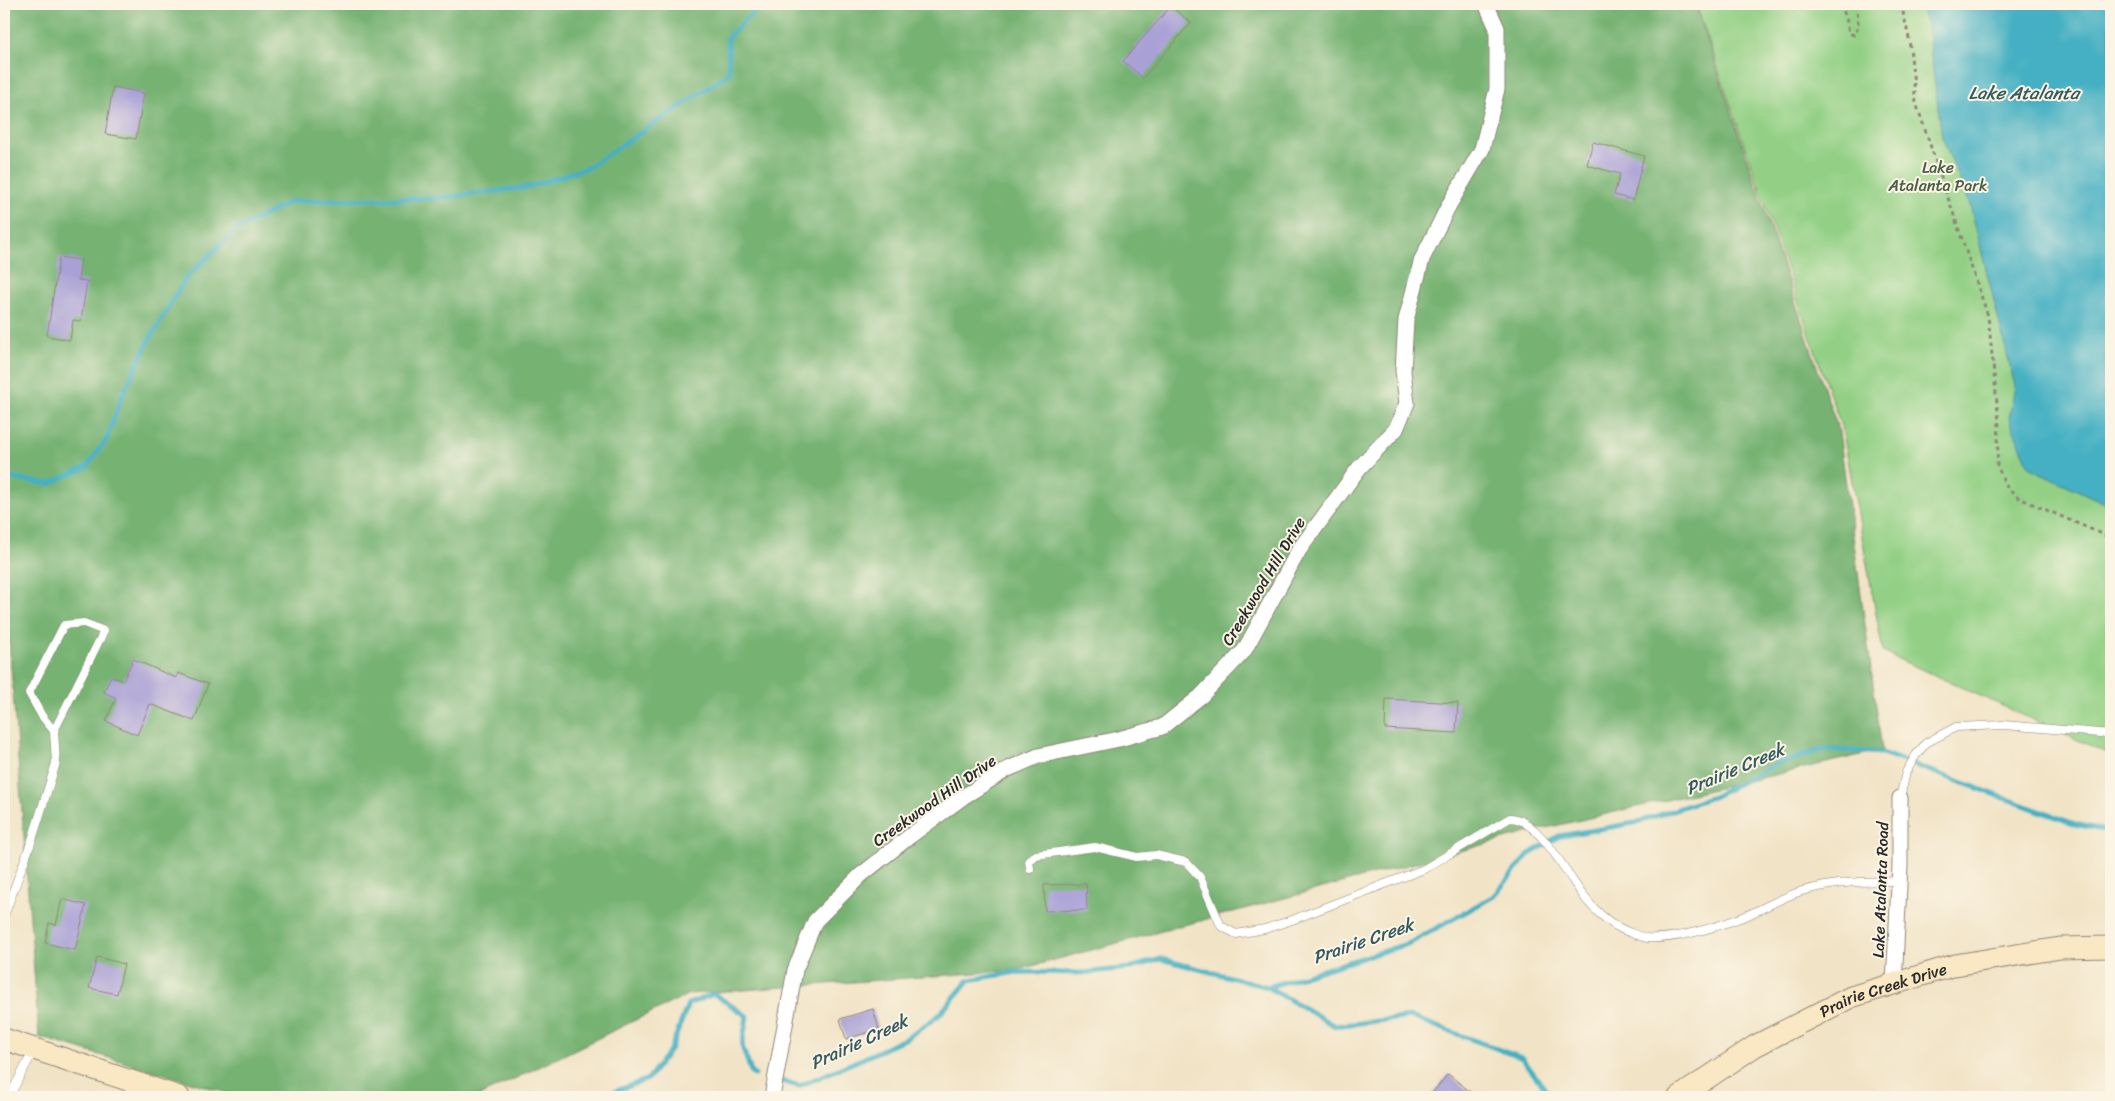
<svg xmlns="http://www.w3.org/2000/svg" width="2115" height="1101" viewBox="0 0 2115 1101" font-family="Sriracha,sans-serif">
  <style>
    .green { fill: #93d085; stroke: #5f7e58 }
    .forest { fill: #76b272; stroke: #506e4e }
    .water { fill: #45b0c3; stroke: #386e77 }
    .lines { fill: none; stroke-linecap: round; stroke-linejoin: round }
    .stream { stroke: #45b0c3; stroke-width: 5 }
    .building { fill: #a9a0d6 }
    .service-casing { stroke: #8e8778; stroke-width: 9 }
    .minor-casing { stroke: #8e8778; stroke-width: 17 }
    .secondary-casing { stroke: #8e8778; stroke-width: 23 }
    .path { stroke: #8e8778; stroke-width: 3; stroke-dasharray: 4 4; stroke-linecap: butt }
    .service { stroke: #fff; stroke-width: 8 }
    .minor { stroke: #fff; stroke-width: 15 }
    .secondary { stroke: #fae7c3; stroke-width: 21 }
    .labels { text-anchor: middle; stroke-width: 4; stroke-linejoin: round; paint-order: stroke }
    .park-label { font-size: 16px; fill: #4a5d46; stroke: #fcf5e5 }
    .street-label { font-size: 16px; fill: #2b2b2b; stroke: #fcf5e5 }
    .water-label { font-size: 18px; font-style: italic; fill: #345a60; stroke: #fcf5e5 }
  </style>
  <rect width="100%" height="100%" fill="#fcf5e5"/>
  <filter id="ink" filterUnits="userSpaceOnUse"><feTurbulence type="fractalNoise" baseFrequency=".02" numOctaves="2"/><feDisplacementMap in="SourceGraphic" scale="10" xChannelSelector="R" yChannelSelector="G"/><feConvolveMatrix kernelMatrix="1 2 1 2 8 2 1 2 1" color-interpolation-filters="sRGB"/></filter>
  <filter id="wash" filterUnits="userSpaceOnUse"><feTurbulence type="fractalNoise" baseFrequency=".0096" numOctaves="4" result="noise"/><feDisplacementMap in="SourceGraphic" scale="20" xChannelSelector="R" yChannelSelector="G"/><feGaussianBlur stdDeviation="1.12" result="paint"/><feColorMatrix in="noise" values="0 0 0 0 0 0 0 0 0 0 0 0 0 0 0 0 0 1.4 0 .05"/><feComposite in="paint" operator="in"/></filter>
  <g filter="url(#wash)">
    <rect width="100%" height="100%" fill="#f1e3c6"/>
    <!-- green -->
    <polygon class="green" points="1696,4 2111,4 2111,755 1883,652 1843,432"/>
    <!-- forest -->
    <polygon class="forest" points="6,4 1695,4 1839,432 1882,750 1542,829 1017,970 689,994 477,1097 241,1097 39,1037 4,575 4,24"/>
    <!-- water -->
    <polygon class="water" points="1920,4 2110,4 2111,506 2030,468 2009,419 2015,386 1970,205 1942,137 1927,25"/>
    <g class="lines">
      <!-- stream -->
      <g class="stream">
        <polyline points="4,477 49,484 87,467 107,439 121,398 151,337 186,278 236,230 292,201 440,198 529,187 589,167 729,74 728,37 762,4"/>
        <polyline points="1268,987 1335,1026 1411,1017 1522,1058 1551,1097"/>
        <polyline points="782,1081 799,1086 864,1058 907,1038 938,1016 969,980 1017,972 1082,973 1130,968 1161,959 1268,987 1323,970 1410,943 1494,896 1528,855 1559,836 1635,823 1715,796 1777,764 1825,749 1882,753 2075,824 2111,832"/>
        <polyline points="526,1097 534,1095 608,1094 648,1079 671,1049 688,1004 714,994 747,1016 742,1046 752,1074 755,1075"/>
      </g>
    </g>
    <g id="blocks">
      <!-- building -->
      <g class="building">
        <polygon points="1171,6 1191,23 1143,78 1123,61"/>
        <polygon points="113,87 144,93 136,139 105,134"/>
        <polygon points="1593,142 1644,156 1633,200 1614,195 1620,174 1587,165"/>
        <polygon points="59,257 81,260 78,280 87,281 81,321 73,320 70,340 47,336"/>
        <polygon points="133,659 176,678 178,673 208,684 194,721 150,704 137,735 106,721 116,698 104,692 111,676 123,681"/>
        <polygon points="1386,699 1458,703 1456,733 1385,729"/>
        <polygon points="1086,884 1087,910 1045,911 1044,885"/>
        <polygon points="62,899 86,905 75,950 45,943 49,923 56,925"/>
        <polygon points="97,957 124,964 117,994 89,988"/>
        <polygon points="873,1009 879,1029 846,1039 840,1019"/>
        <polygon points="1448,1074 1477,1097 1429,1097"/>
      </g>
    </g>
  </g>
  <g filter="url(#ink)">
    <use href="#blocks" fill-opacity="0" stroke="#8e8778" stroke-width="1"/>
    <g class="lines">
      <defs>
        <g id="service">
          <polyline points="1900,798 1906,772 1916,755 1926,743 1956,727 2004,725 2111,734"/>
          <path d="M1030 869 1029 860 1036 855 1095 847 1137 857 1156 855 1186 862 1200 877 1221 926 1236 934 1265 929 1292 920 1424 869 1510 818C1539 818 1568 877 1585 898 1594 910 1611 925 1626 931 1632 933 1640 937 1647 938 1676 940 1716 927 1743 917 1763 909 1782 897 1802 891 1835 882 1865 881 1899 881"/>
          <polyline points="4,916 32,840 56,763 54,731 104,631 84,623 64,625 29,693 42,716 54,731"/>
          <polyline points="9,1097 34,1050"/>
        </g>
        <g id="minor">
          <polyline points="1894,984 1900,866 1900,798"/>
          <polyline points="772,1097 795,970 815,921 861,875 910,836 963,797 1006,770 1038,756 1119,739 1162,727 1201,696 1244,651 1299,550 1359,468 1396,429 1407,403 1403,371 1406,320 1422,259 1449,205 1482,149 1497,89 1497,28 1486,4"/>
        </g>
        <g id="secondary">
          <polyline points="4,1039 179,1097"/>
          <path id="s1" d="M1679 1097 1755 1046 1851 997 1955 965 2060 948 2111 947"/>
        </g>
      </defs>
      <!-- service casing -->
      <use href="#service" class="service-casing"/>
      <!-- minor casing -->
      <use href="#minor" class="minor-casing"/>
      <!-- secondary casing -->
      <use href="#secondary" class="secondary-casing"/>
      <!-- path -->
      <g class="path">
        <path d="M1840 4 1846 17 1849 33 1854 35C1861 27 1857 14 1856 4"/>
        <polyline points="1901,4 1909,38 1916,103 1988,316 1999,422 1997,465 2006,486 2019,498 2111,538"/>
      </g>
      <!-- service -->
      <use href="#service" class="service"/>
      <!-- minor -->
      <use href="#minor" class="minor"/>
      <!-- secondary -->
      <use href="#secondary" class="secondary"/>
    </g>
  </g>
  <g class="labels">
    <!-- park labels -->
    <g class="park-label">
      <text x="1938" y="173">Lake<tspan x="1938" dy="18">Atalanta Park</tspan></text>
    </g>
    <!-- street labels -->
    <g class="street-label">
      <text transform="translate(1263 581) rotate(-59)" y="6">Creekwood Hill Drive</text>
      <text transform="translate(934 800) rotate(-35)" y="6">Creekwood Hill Drive</text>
      <text transform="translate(1880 890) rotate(-88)" y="6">Lake Atalanta Road</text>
      <text dy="6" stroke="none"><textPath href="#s1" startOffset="232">Prairie Creek Drive</textPath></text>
    </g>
    <!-- water labels -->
    <g class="water-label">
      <text x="2024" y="99">Lake Atalanta</text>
      <text transform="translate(1735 769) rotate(-23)" y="6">Prairie Creek</text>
      <text transform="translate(1363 941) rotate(-19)" y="6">Prairie Creek</text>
      <text transform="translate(859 1042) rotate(-25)" y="6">Prairie Creek</text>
    </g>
  </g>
  <!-- margin -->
  <rect width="2115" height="1101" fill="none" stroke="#fcf5e5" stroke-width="20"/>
</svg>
